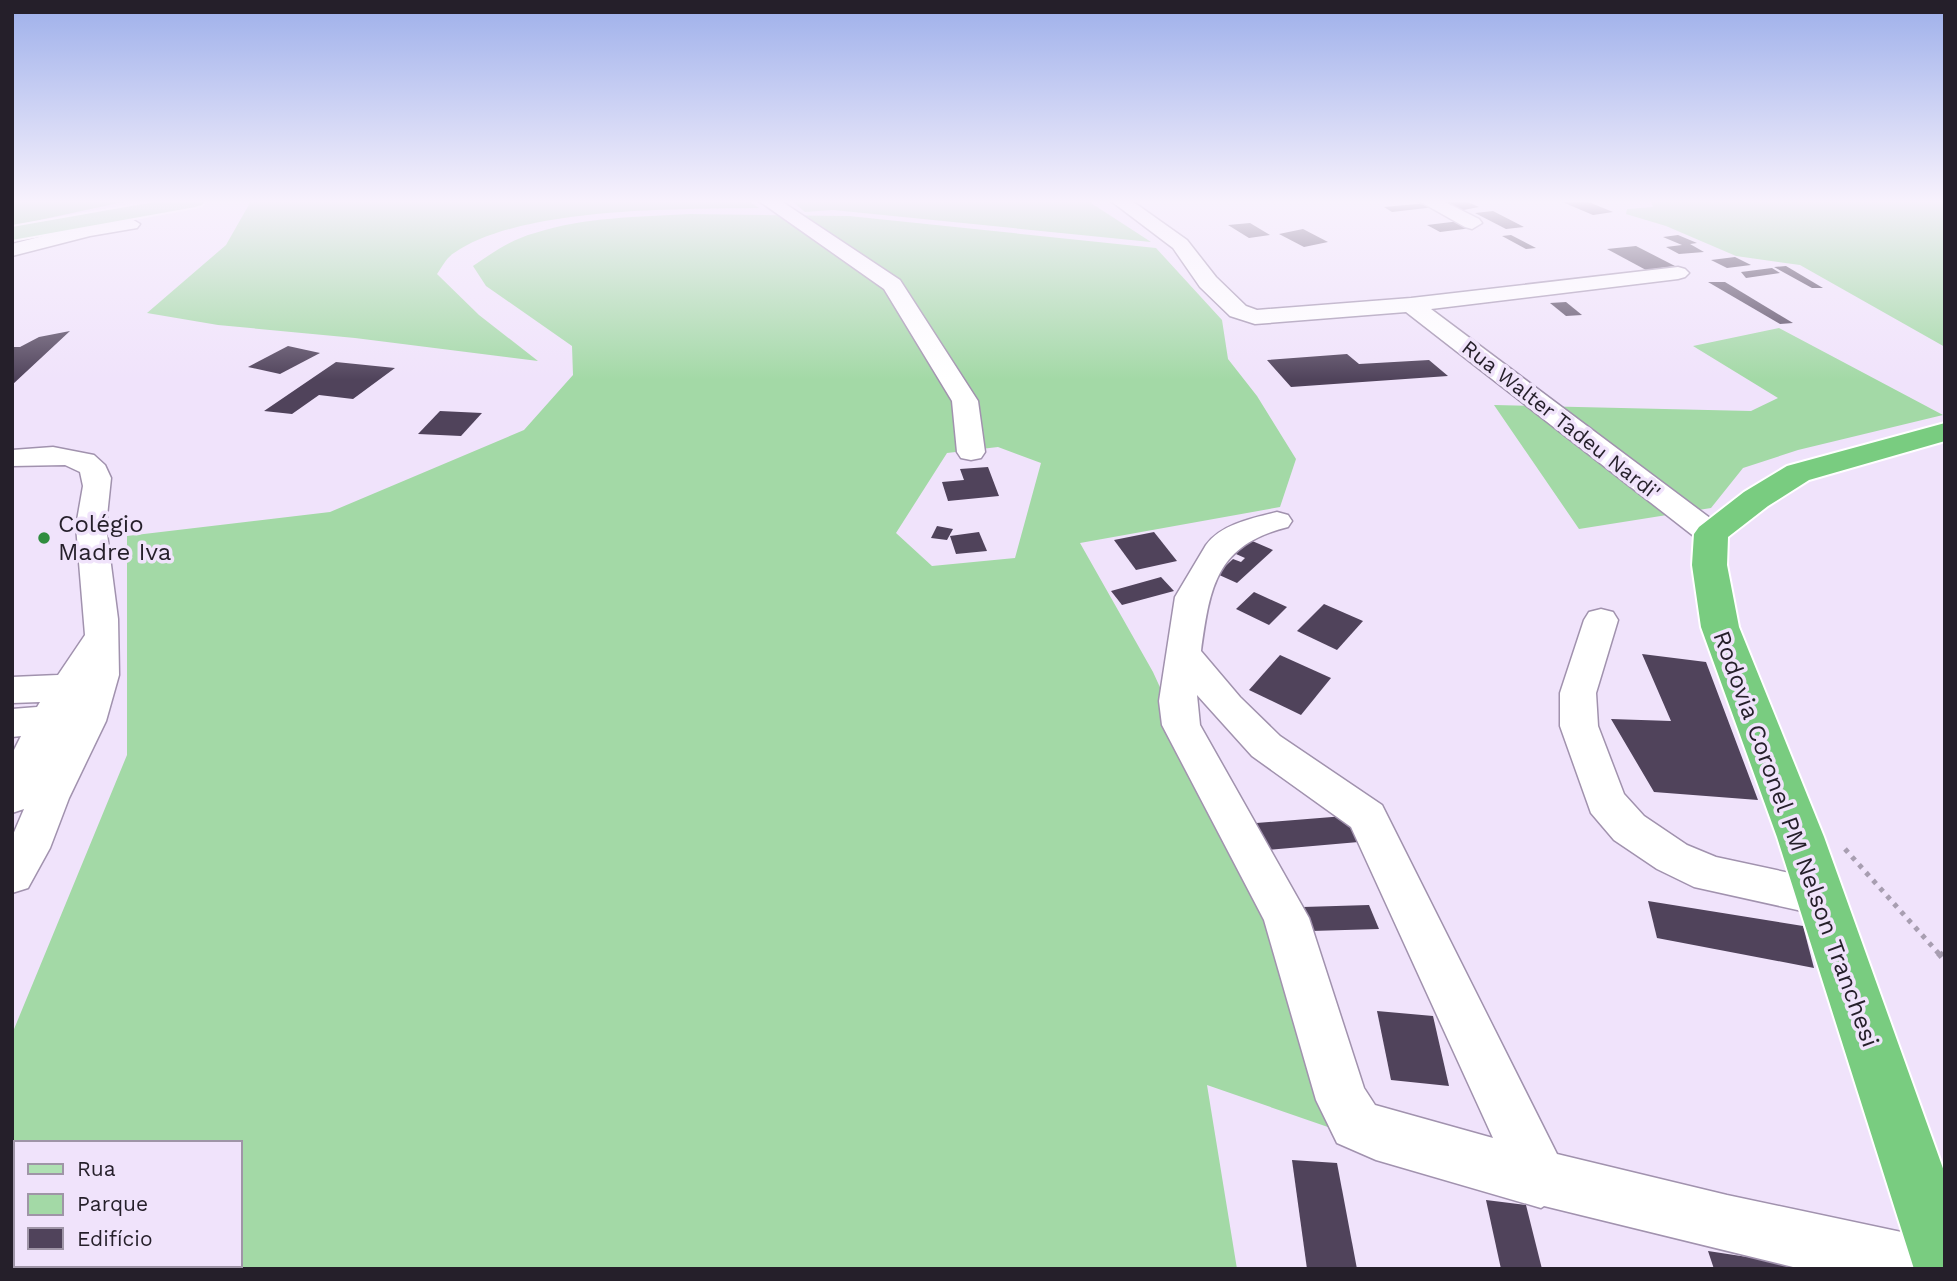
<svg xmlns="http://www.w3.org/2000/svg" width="1957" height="1281" viewBox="0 0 1957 1281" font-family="'Work Sans',sans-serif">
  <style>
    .green { fill: #a3d9a6; fill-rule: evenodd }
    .building { fill: #50435b }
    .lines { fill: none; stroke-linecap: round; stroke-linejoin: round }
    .minor-casing { stroke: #a192ae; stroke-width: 3 }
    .major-casing { stroke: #fff; stroke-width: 4 }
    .highway-casing { stroke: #fff; stroke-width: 4 }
    .path-far1 { stroke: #a89eb1; stroke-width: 5; stroke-dasharray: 4.5 6; stroke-linecap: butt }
    .path { stroke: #a89eb1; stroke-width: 7; stroke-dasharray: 5 8; stroke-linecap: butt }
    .minor { fill: #fff; fill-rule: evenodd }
    .major { fill: #afe0b3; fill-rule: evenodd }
    .highway { fill: #79cc80; fill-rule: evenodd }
    .poi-dot { fill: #308d3f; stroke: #f0e3fb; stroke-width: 2.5 }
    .labels { text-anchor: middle; stroke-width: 7; stroke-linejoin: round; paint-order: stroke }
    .far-street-label { font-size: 21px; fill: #251f2a; stroke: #f0e3fb }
    .poi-label { font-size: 24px; fill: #251f2a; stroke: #f0e3fb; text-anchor: start }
    .street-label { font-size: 24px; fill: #251f2a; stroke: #f0e3fb }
  </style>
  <rect width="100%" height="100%" fill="#f0e3fb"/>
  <!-- green -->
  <g class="green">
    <polygon points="12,201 128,201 12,226"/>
    <path d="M251 201H749L759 208C679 209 520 207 454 253 447 257 442 267 437 274L479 315 538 361 355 338 218 325 147 313 226 245Z"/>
    <polygon points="792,201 1088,201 1151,242 833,210 805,212"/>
    <polygon points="1651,201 1945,201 1945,347 1800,265 1736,256 1666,226 1626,214 1627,209 1653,207"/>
    <path d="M690 214 849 216 1156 248 1222 320 1228 359 1257 396 1296 459 1280 507 1080 543 1153 672 1228 836 1285 946 1351 1135 1207 1085 1237 1269H12V1034L127 755V536L330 512 524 430 573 375 572 346 486 286 473 266C492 253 512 239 535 233 584 217 638 217 690 214ZM998 447 1041 463 1015 558 932 566 896 533 947 453ZM16 1143H240V1265H16Z"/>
    <polygon points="1779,328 1943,415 1798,450 1743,468 1711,508 1579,529 1494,405 1751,411 1778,398 1693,346"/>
  </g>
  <!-- building -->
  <g class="building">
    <polygon points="1438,201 1465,201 1479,207 1458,211"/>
    <polygon points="1560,201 1586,201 1613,212 1593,215"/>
    <polygon points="1427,203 1435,207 1392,212 1384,207"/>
    <polygon points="1493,211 1524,227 1506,229 1475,213"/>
    <polygon points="1460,221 1472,228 1440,232 1427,225"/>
    <polygon points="1250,223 1270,235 1249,238 1228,225"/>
    <polygon points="1303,229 1328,242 1304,247 1279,234"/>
    <polygon points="1511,235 1536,248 1526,249 1502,236"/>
    <polygon points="1678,235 1697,243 1690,244 1704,252 1679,254 1666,247 1682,245 1663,237"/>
    <polygon points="1636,246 1675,266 1646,270 1607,249"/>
    <polygon points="1735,257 1751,265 1727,268 1711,260"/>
    <polygon points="1786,266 1823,288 1812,288 1774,267"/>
    <polygon points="1772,268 1780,273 1746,278 1741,272"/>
    <polygon points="1708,282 1725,282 1793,323 1780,324"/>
    <polygon points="1566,302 1582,315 1566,316 1550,303"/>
    <polygon points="70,331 12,385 12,347 20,347 39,337"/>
    <polygon points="288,346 320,353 280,374 248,367"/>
    <polygon points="1347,354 1359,364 1429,360 1448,376 1291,387 1267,360"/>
    <polygon points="336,362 395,368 353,399 319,395 292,414 264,411"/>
    <polygon points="440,411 482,413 461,436 418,434"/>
    <polygon points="988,467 999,496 948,501 942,482 964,480 960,469"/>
    <polygon points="937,526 953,529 947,540 931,538"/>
    <polygon points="979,532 987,551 956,554 950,536"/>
    <polygon points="1154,532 1177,561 1136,570 1114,540"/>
    <polygon points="1243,537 1273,550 1237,583 1217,574 1233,559 1241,562 1245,558 1227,550"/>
    <polygon points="1161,577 1174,591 1122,605 1111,591"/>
    <polygon points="1254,592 1287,607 1269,625 1236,609"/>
    <polygon points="1324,604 1363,621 1337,650 1297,631"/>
    <polygon points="1642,654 1706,662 1758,800 1654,792 1611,719 1671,721"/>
    <polygon points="1280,655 1331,678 1301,715 1249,690"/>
    <polygon points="1357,815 1370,841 1255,851 1244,824"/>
    <polygon points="1648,901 1803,926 1814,968 1657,938"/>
    <polygon points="1369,905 1379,929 1311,931 1303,907"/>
    <polygon points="1377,1011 1433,1016 1449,1086 1391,1080"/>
    <polygon points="1292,1160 1337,1163 1357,1269 1307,1269"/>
    <polygon points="1486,1200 1526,1205 1542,1269 1501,1269"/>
    <polygon points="1708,1251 1799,1265 1800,1269 1714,1269"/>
  </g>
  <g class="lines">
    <defs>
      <g id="minor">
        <polygon points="759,201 781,201 900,280 978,401 985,452 981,458 971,460 961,458 957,452 952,401 884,289"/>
        <polygon points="1111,201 1132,201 1187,240 1216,277 1246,306 1257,310 1411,298 1678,267 1685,269 1689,273 1685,277 1678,279 1431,309 1722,527 1726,534 1722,541 1711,543 1700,541 1406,312 1255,324 1230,316 1200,287 1173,248"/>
        <polygon points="1419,201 1443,201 1479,219 1482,223 1472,229 1465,227"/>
        <polygon points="130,218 140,224 137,228 90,236 12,256 12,244 89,224"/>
        <polygon points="53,447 94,455 105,465 111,478 106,526 118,619 119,675 106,721 69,798 50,848 28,888 12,893 12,837 24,809 12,813 12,754 21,736 12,737 12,709 37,707 40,702 12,703 12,677 58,675 85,635 76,526 83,486 80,472 65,465 12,466 12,450"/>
        <path d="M1277 512 1288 515 1292 521 1288 527C1216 545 1210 586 1201 651L1240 697 1280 736 1382 805 1557 1154 1727 1195 1939 1240 1945 1242V1269H1801L1544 1206 1541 1208 1376 1160 1337 1143 1316 1100 1264 920 1162 725 1159 701 1175 597 1206 545C1221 524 1253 518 1277 512ZM1197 695 1252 756 1351 827 1493 1138 1375 1105 1364 1088 1309 918 1200 725Z"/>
        <polygon points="1601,609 1613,612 1618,620 1596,693 1598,726 1624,794 1644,816 1687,845 1716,857 1836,883 1842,896 1836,909 1820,915 1694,887 1657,869 1614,840 1591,813 1560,726 1560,693 1584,620 1589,612"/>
      </g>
      <polygon id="major" points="160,201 205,201 202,205 195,207 12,240 12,227"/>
      <polygon id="highway" points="1945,423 1945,441 1809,480 1768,506 1728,537 1727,565 1739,627 1824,837 1945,1174 1945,1269 1914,1269 1777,837 1701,627 1692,565 1694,534 1699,527 1744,492 1787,466"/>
    </defs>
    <!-- minor casing -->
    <use href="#minor" class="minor-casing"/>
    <!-- major casing -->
    <use href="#major" class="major-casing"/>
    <!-- highway casing -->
    <use href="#highway" class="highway-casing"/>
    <!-- path-far1 -->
    <polyline class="path-far1" points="1845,849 1940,955"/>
    <!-- path -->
    <polyline class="path" points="1939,953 1945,960"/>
    <!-- minor -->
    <use href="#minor" class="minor"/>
    <!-- major -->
    <use href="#major" class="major"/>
    <!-- highway -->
    <use href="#highway" class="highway"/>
  </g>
  <!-- sky -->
  <linearGradient id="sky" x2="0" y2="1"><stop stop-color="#9dafea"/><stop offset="0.53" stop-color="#f8f2fd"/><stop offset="1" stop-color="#f8f2fd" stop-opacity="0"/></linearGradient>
  <rect width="1957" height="380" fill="url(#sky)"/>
  <!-- markers -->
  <circle class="poi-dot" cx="44" cy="538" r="7"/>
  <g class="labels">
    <!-- far-street labels -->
    <g class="far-street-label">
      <text transform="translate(1561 420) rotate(38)" y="7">Rua Walter Tadeu Nardi'</text>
    </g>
    <!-- poi labels -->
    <g class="poi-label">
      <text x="58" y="532">Colégio<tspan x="58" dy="28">Madre Iva</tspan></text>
    </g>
    <!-- street labels -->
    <g class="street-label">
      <text transform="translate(1796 839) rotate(70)" y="8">Rodovia Coronel PM Nelson Tranchesi</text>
    </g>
  </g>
  <!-- border -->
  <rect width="1957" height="1281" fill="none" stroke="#251f2a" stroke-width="28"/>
  <!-- legend -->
  <rect x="14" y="1141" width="228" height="126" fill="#f0e3fb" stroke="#9f95a7" stroke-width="2"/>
  <rect x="28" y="1164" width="35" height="10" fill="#afe0b3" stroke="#9f95a7" stroke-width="2"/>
  <text x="77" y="1176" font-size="21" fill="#251f2a">Rua</text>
  <rect x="28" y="1194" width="35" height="21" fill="#a3d9a6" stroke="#9f95a7" stroke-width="2"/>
  <text x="77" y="1211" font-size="21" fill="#251f2a">Parque</text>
  <rect x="28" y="1228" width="35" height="21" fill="#50435b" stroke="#9f95a7" stroke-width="2"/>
  <text x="77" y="1246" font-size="21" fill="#251f2a">Edifício</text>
</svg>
